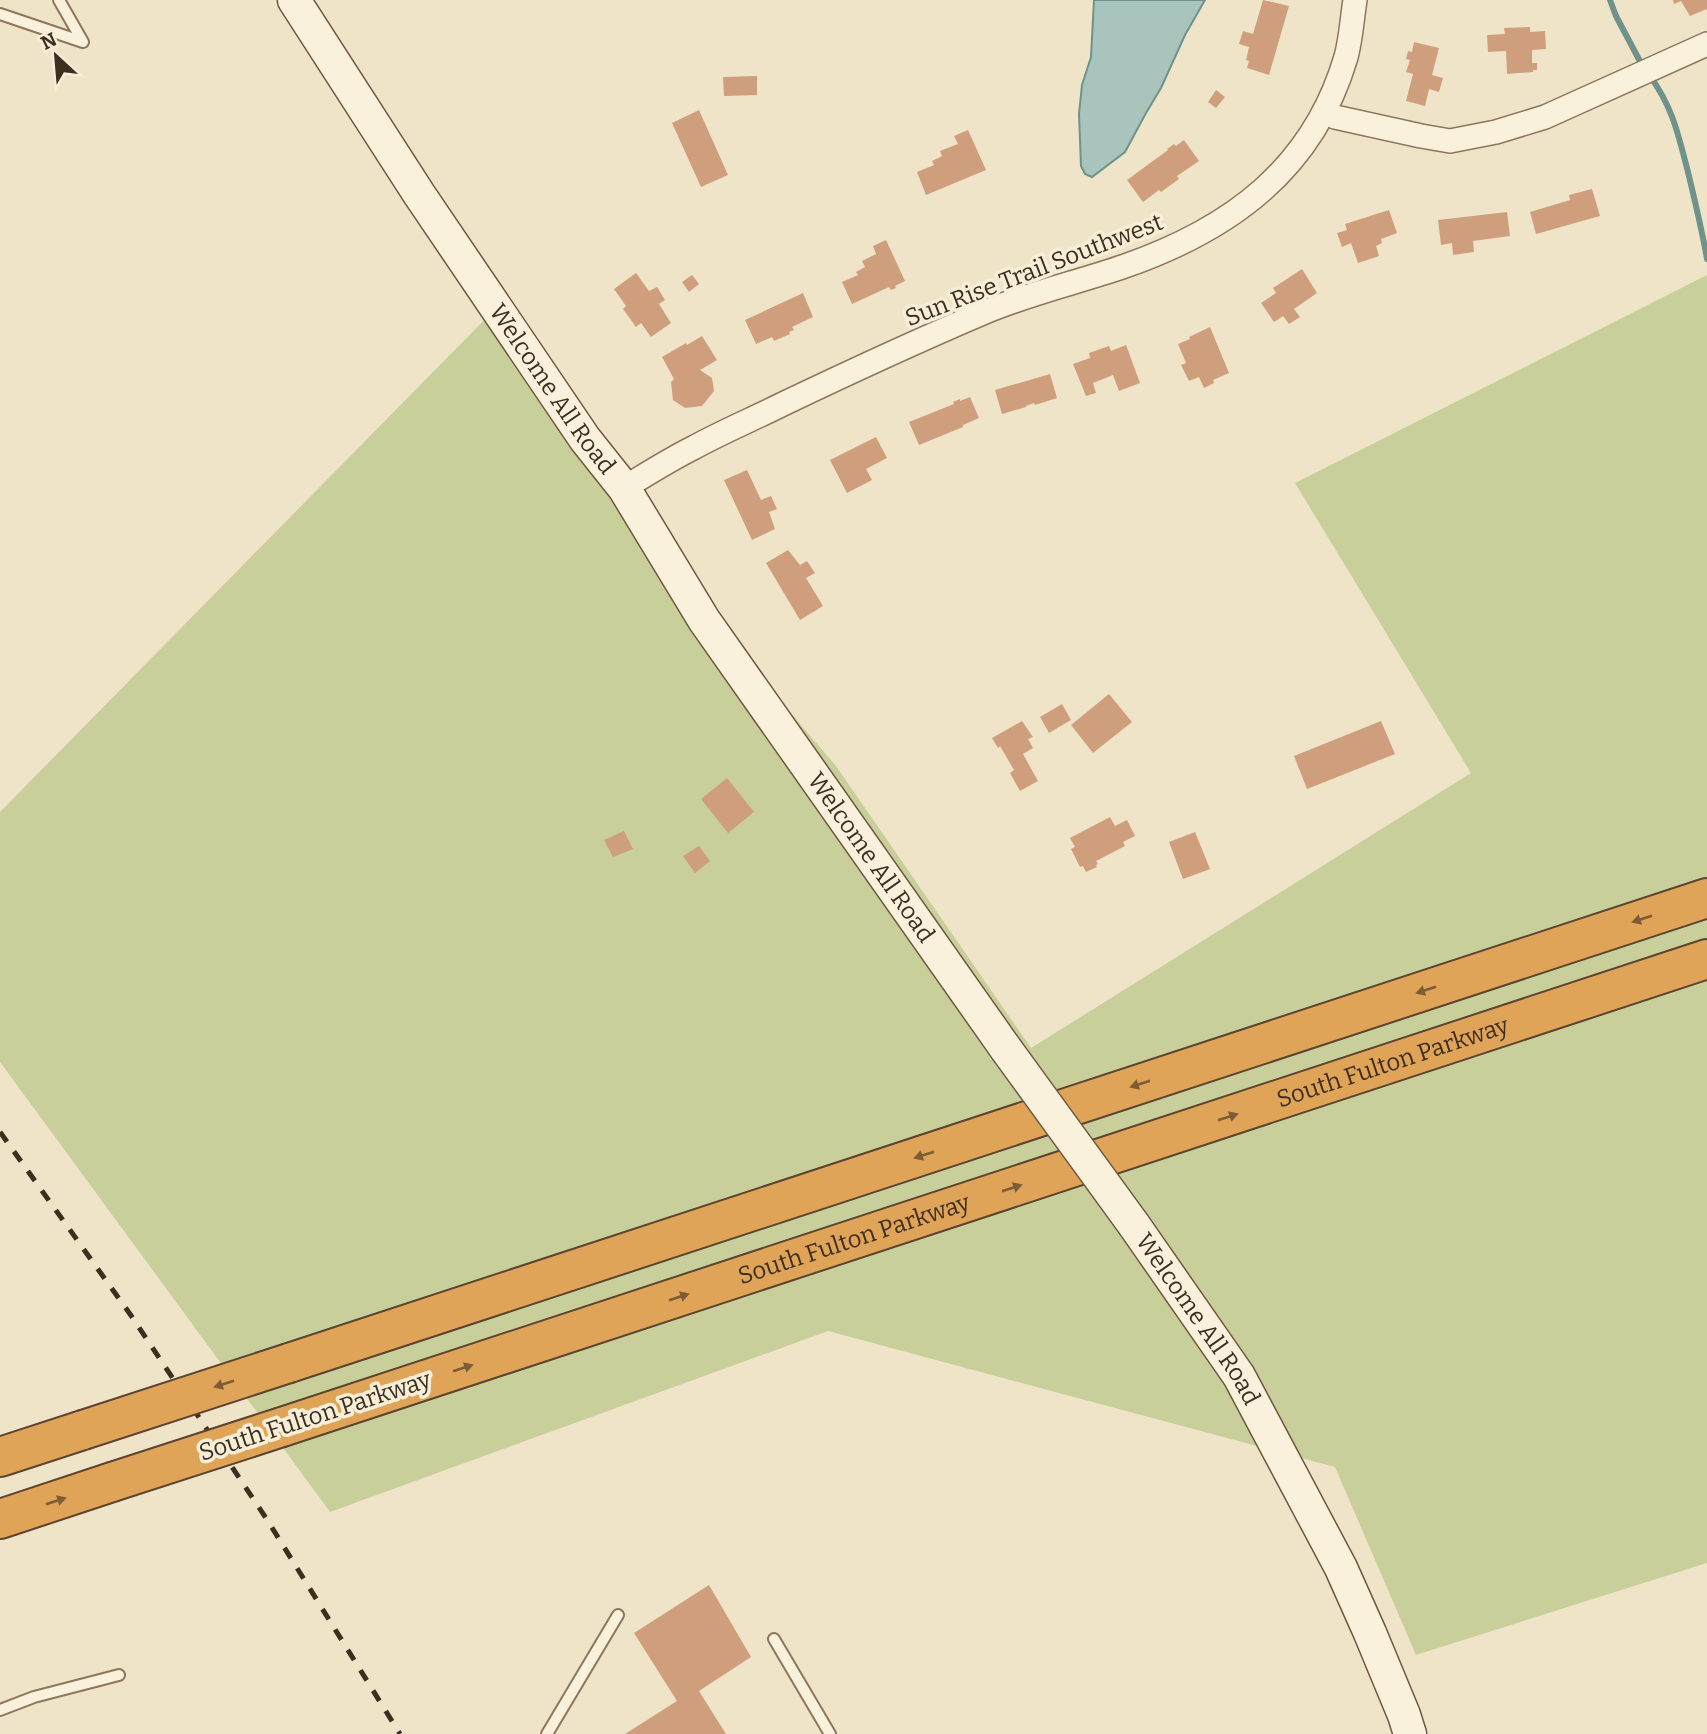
<svg xmlns="http://www.w3.org/2000/svg" width="1707" height="1734" viewBox="0 0 1707 1734" font-family="Bitter,serif">
  <style>
    .green { fill: #c9cf9b }
    .water { fill: #a9c4bc; stroke: #6f938a; stroke-width: 2 }
    .lines { fill: none; stroke-linecap: round; stroke-linejoin: round }
    .stream { stroke: #6f938a; stroke-width: 6 }
    .building { fill: #cf9f7d }
    .lane-casing { stroke: #8d765c; stroke-width: 14 }
    .street-casing { stroke: #8d765c; stroke-width: 26 }
    .secondary-casing { stroke: #6f573f; stroke-width: 35 }
    .highway-casing { stroke: #5b4430; stroke-width: 42 }
    .lane { stroke: #faf1dc; stroke-width: 10 }
    .street { stroke: #faf1dc; stroke-width: 23 }
    .secondary { stroke: #faf1dc; stroke-width: 32 }
    .highway { stroke: #e0a458; stroke-width: 38 }
    .rail { stroke: #3d2e20; stroke-width: 5; stroke-dasharray: 12 12; stroke-linecap: butt }
    .secondary-bridge-casing { stroke: #6f573f; stroke-width: 35; stroke-linecap: butt }
    .highway-bridge-casing { stroke: #5b4430; stroke-width: 42; stroke-linecap: butt }
    .secondary-bridge { stroke: #faf1dc; stroke-width: 32 }
    .highway-bridge { stroke: #e0a458; stroke-width: 38 }
    .oneway { fill: #7e5d36 }
    .labels { text-anchor: middle; stroke-width: 7; stroke-linejoin: round; paint-order: stroke }
    .street-label { font-size: 24px; fill: #3d2e20; stroke: #f7eed8 }
  </style>
  <rect width="100%" height="100%" fill="#f0e4c8"/>
  <!-- green -->
  <polygon class="green" points="1707,275 1707,1563 1416,1655 1335,1467 828,1331 330,1512 0,1062 0,812 494,310 741,655 836,766 1031,1048 1471,773 1295,483"/>
  <!-- water -->
  <polygon class="water" points="1094,0 1205,0 1185,35 1161,88 1146,113 1125,152 1092,177 1085,174 1081,166 1079,114 1082,85 1091,57"/>
  <g class="lines">
    <!-- stream -->
    <g class="stream">
      <polyline points="1610,0 1616,16 1643,67"/>
      <path d="M1650 76C1673 108 1678 134 1688 172 1695 201 1702 230 1707 259"/>
    </g>
  </g>
  <!-- building -->
  <g class="building">
    <polygon points="1263,0 1289,6 1269,75 1247,68 1249,61 1246,60 1249,47 1239,44 1243,31 1253,34"/>
    <polygon points="1673,0 1707,0 1707,9 1690,16 1681,1 1674,4"/>
    <polygon points="1530,27 1530,32 1545,31 1546,49 1532,50 1532,63 1537,63 1537,70 1533,70 1533,72 1507,74 1506,51 1488,52 1487,35 1505,34 1504,28"/>
    <polygon points="1414,42 1439,48 1432,75 1443,78 1439,92 1429,89 1425,106 1406,101 1413,74 1406,72 1410,60 1406,59 1408,51 1412,52"/>
    <polygon points="757,76 757,95 724,96 723,77"/>
    <polygon points="1216,90 1225,97 1216,108 1208,102"/>
    <polygon points="699,110 728,175 701,187 672,123"/>
    <polygon points="968,130 986,170 926,195 917,172 934,165 932,161 942,156 940,151 958,144 954,136"/>
    <polygon points="1184,140 1199,161 1177,176 1179,179 1161,192 1159,190 1143,202 1127,180 1168,150 1167,149 1174,144 1176,146"/>
    <polygon points="1592,189 1600,216 1536,234 1530,212 1570,200 1569,195"/>
    <polygon points="1389,210 1397,233 1381,239 1382,243 1376,246 1379,256 1358,263 1351,243 1342,247 1337,233 1347,230 1345,224"/>
    <polygon points="1507,212 1510,236 1473,241 1474,252 1453,255 1452,243 1441,245 1438,220"/>
    <polygon points="886,240 905,281 895,286 896,288 891,290 889,287 852,304 842,282 858,275 856,272 865,267 862,261 876,254 873,246"/>
    <polygon points="1302,269 1317,293 1294,309 1300,317 1289,324 1283,316 1274,322 1261,303 1276,293 1273,288"/>
    <polygon points="636,273 649,291 657,287 665,300 659,304 671,323 651,337 641,323 636,327 623,309 626,306 614,289"/>
    <polygon points="692,275 699,284 689,292 682,282"/>
    <polygon points="803,293 813,317 792,327 794,330 789,332 790,334 774,341 772,337 756,344 745,320"/>
    <polygon points="1210,327 1229,373 1213,380 1214,383 1204,388 1199,377 1189,381 1181,365 1186,363 1178,344 1190,339 1189,337"/>
    <polygon points="702,336 717,360 700,370 712,378 714,391 702,406 685,408 673,400 671,382 674,379 662,357 686,343 687,345"/>
    <polygon points="1126,345 1140,383 1119,391 1113,375 1093,383 1096,393 1086,396 1073,364 1090,358 1089,353 1109,346 1111,351"/>
    <polygon points="1050,374 1057,398 1035,405 1034,403 1026,406 1026,407 1002,414 995,390"/>
    <polygon points="970,397 979,418 963,425 963,427 919,445 909,422 954,404 953,402 960,399 960,401"/>
    <polygon points="876,437 887,458 866,469 872,480 847,493 830,460"/>
    <polygon points="747,470 761,500 771,496 777,509 769,512 775,529 752,540 724,480"/>
    <polygon points="788,550 800,565 807,561 815,573 806,578 823,606 800,620 766,563"/>
    <polygon points="1109,694 1132,722 1093,753 1071,725"/>
    <polygon points="1062,704 1071,720 1049,733 1040,717"/>
    <polygon points="1022,721 1033,737 1028,739 1033,748 1023,754 1038,781 1020,791 1010,773 1014,770 1000,746 998,748 992,738"/>
    <polygon points="1381,721 1395,754 1307,789 1294,756"/>
    <polygon points="727,778 754,812 728,833 701,799"/>
    <polygon points="1110,817 1115,826 1127,820 1135,836 1123,842 1125,846 1096,861 1098,864 1096,865 1097,867 1086,872 1083,866 1080,867 1071,849 1075,847 1070,838"/>
    <polygon points="624,831 633,849 613,857 604,840"/>
    <polygon points="1195,832 1210,869 1183,879 1169,842"/>
    <polygon points="699,846 710,861 695,873 683,856"/>
    <polygon points="709,1585 751,1657 699,1691 726,1734 625,1734 677,1701 634,1633"/>
  </g>
  <g class="lines">
    <defs>
      <g id="lane">
        <polyline points="0,14 83,42 59,0"/>
        <polyline points="774,1639 830,1734"/>
        <polyline points="0,1710 34,1697 119,1675"/>
        <polyline points="547,1734 618,1615"/>
      </g>
      <g id="street">
        <polyline points="1324,112 1335,117 1421,136 1450,141 1496,132 1545,117 1707,44"/>
        <path d="M624 488C647 474 669 460 693 448 722 432 753 419 783 404 850 372 917 341 985 312 1030 293 1079 282 1125 266 1231 229 1313 169 1346 57 1351 39 1352 19 1355 0"/>
      </g>
      <g id="secondary">
        <path id="s1" d="M294 0 419 194 585 439 624 488 704 620 1006 1049"/>
        <path id="s2" d="M1134 1225 1239 1376 1341 1568 1370 1633 1404 1715 1410 1734"/>
      </g>
      <g id="highway">
        <polyline points="289,1363 1707,898"/>
        <path id="s3" d="M282 1427 1707 959"/>
        <polyline points="0,1457 83,1430"/>
        <polyline points="0,1519 112,1482"/>
      </g>
    </defs>
    <!-- lane casing -->
    <use href="#lane" class="lane-casing"/>
    <!-- street casing -->
    <use href="#street" class="street-casing"/>
    <!-- secondary casing -->
    <use href="#secondary" class="secondary-casing"/>
    <!-- highway casing -->
    <use href="#highway" class="highway-casing"/>
    <!-- lane -->
    <use href="#lane" class="lane"/>
    <!-- street -->
    <use href="#street" class="street"/>
    <!-- secondary -->
    <use href="#secondary" class="secondary"/>
    <!-- highway -->
    <use href="#highway" class="highway"/>
    <!-- rail -->
    <polyline class="rail" points="0,1132 130,1314 266,1518 400,1734"/>
    <defs>
      <polyline id="secondary-bridge" points="1006,1049 1134,1225"/>
      <g id="highway-bridge">
        <polyline points="83,1430 289,1363"/>
        <polyline points="112,1482 282,1427"/>
      </g>
    </defs>
    <!-- secondary-bridge casing -->
    <use href="#secondary-bridge" class="secondary-bridge-casing"/>
    <!-- highway-bridge casing -->
    <use href="#highway-bridge" class="highway-bridge-casing"/>
    <!-- secondary-bridge -->
    <use href="#secondary-bridge" class="secondary-bridge"/>
    <!-- highway-bridge -->
    <use href="#highway-bridge" class="highway-bridge"/>
  </g>
  <!-- one-way arrows -->
  <defs><path id="oneway-solid" d="M-6-.8H1V-3.2L6.5 0L1 3.2V.8H-6Z" transform="scale(1.75)"/></defs>
  <g class="oneway">
    <use href="#oneway-solid" transform="translate(1642 919) rotate(162)"/>
    <use href="#oneway-solid" transform="translate(1426 990) rotate(162)"/>
    <use href="#oneway-solid" transform="translate(1140 1084) rotate(162)"/>
    <use href="#oneway-solid" transform="translate(1228 1117) rotate(-18)"/>
    <use href="#oneway-solid" transform="translate(924 1155) rotate(162)"/>
    <use href="#oneway-solid" transform="translate(1012 1188) rotate(-18)"/>
    <use href="#oneway-solid" transform="translate(679 1297) rotate(-18)"/>
    <use href="#oneway-solid" transform="translate(463 1368) rotate(-18)"/>
    <use href="#oneway-solid" transform="translate(224 1384) rotate(162)"/>
    <use href="#oneway-solid" transform="translate(56 1501) rotate(-18)"/>
  </g>
  <g class="labels">
    <!-- street labels -->
    <g class="street-label">
      <text transform="translate(1034 270) rotate(-21)" y="8">Sun Rise Trail Southwest</text>
      <text dy="8" stroke="none"><textPath href="#s1" startOffset="467">Welcome All Road</textPath></text>
      <text dy="8" stroke="none"><textPath href="#s1" startOffset="1034">Welcome All Road</textPath></text>
      <text dy="8" stroke="none"><textPath href="#s3" startOffset="1169">South Fulton Parkway</textPath></text>
      <text dy="8" stroke="none"><textPath href="#s3" startOffset="602">South Fulton Parkway</textPath></text>
      <text dy="8" stroke="none"><textPath href="#s2" startOffset="114">Welcome All Road</textPath></text>
      <text transform="translate(315 1416) rotate(-18)" y="8">South Fulton Parkway</text>
    </g>
  </g>
  <!-- north arrow -->
  <g transform="translate(56 56) rotate(334)" stroke="#f7eed8" stroke-width="5" paint-order="stroke">
  <path d="M0-5L12 26L0 18L-12 26Z" fill="#3d2e20"/>
  <text y="-10" font-size="19" font-weight="bold" text-anchor="middle" fill="#3d2e20">N</text>
  </g>
</svg>
